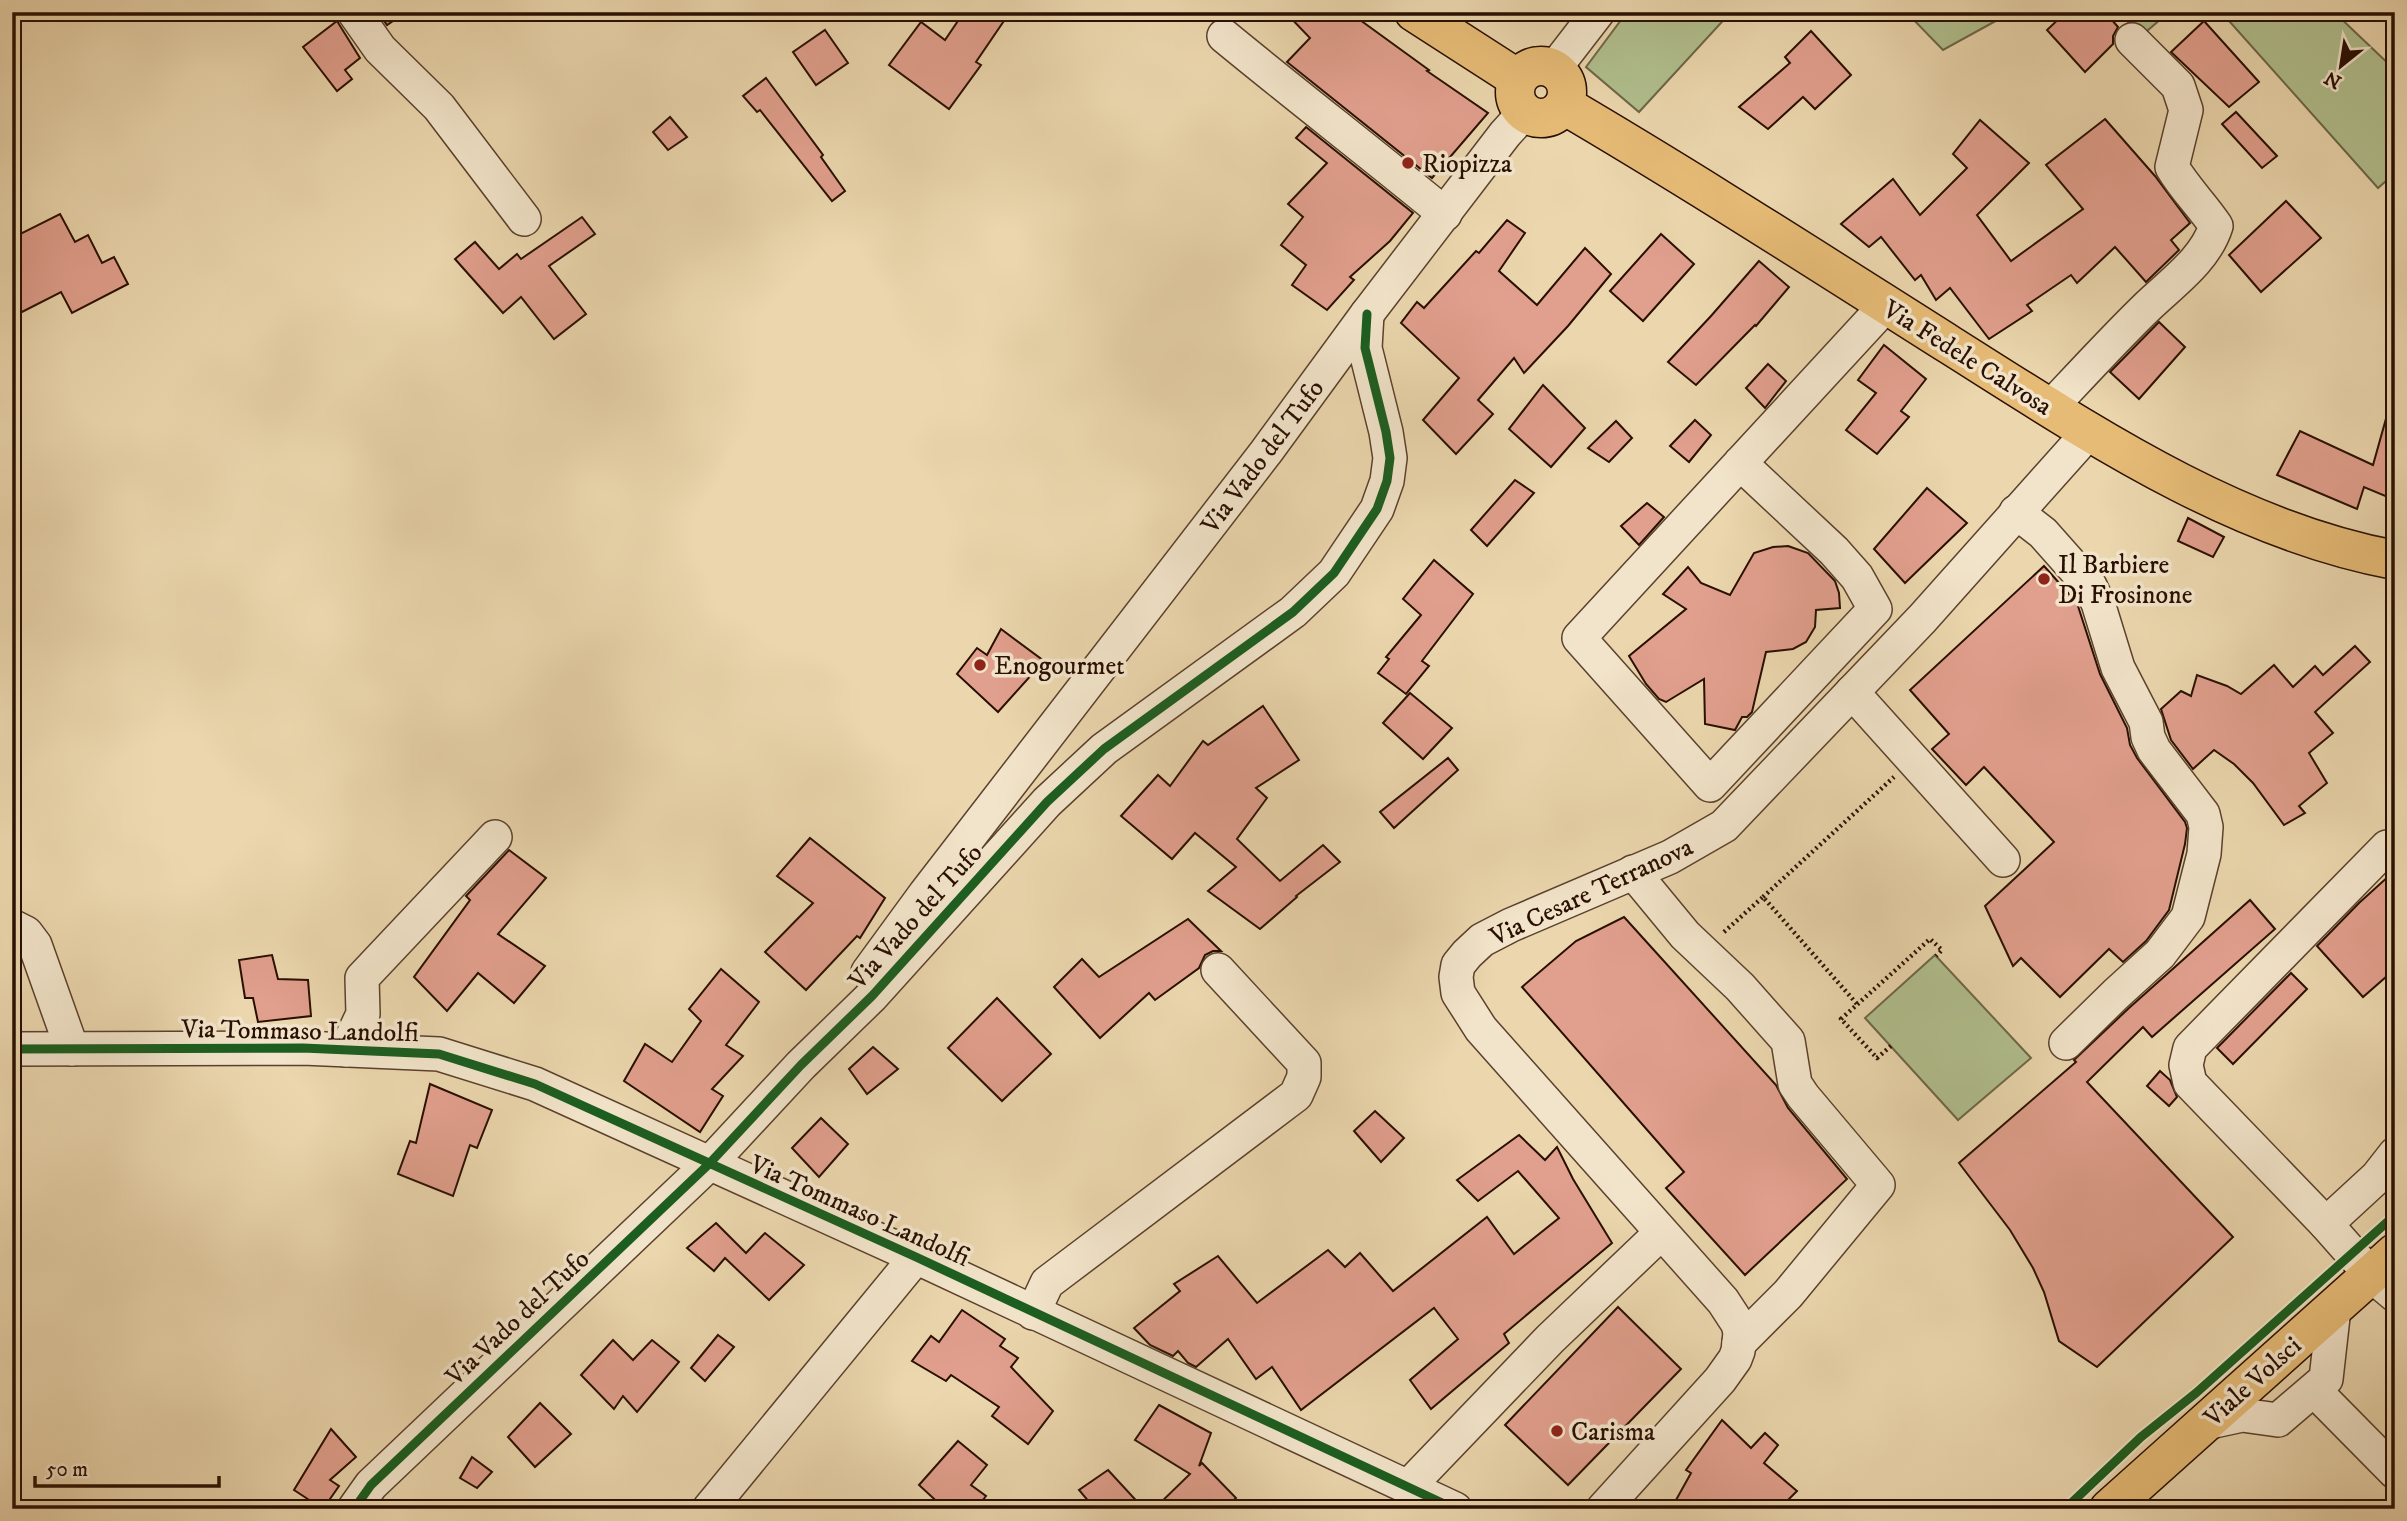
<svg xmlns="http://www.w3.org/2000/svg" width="2407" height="1521" viewBox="0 0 2407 1521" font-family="'IM FELL DW Pica',serif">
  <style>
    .green { fill: #b1bf8e; stroke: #6d6748; stroke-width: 2 }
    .building { fill: #e19f8d; stroke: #290f02; stroke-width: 2 }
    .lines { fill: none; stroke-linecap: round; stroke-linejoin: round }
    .minor-casing { stroke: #5a412d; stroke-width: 36 }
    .major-casing { stroke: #290f02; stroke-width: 41 }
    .path { stroke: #290f02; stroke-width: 4.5; stroke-dasharray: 2 3.5; stroke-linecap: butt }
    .minor { stroke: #f2e4ca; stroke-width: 33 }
    .major { stroke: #e6bb76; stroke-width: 38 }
    .cycleway-casing { stroke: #f2e4ca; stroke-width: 13 }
    .cycleway { stroke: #1b5e20; stroke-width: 9 }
    .poi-dot { fill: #8f2418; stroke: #f2e4ca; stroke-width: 2.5 }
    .labels { text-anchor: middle; stroke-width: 7; stroke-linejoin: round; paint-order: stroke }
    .poi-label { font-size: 26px; fill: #290f02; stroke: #f2e4ca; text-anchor: start }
    .street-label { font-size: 26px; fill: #290f02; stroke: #f2e4ca }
  </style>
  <rect width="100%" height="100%" fill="#ebd6ad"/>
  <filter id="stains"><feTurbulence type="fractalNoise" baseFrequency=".00286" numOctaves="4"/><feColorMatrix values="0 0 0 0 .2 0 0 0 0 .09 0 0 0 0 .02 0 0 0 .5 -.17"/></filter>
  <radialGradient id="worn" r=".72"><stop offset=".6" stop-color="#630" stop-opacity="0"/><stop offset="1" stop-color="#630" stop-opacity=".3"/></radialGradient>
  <!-- green -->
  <g class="green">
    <polygon points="1627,12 1731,12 1639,112 1586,67"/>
    <polygon points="1906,12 2012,12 1943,50"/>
    <polygon points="2120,12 2169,12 2140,37"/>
    <polygon points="2221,12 2334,12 2395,70 2395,173 2378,188"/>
    <polygon points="1935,955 2031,1058 1958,1120 1865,1018"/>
  </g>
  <!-- building -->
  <g class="building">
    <polygon points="378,12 406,12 387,25"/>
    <polygon points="964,12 1010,12 976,62 981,65 949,109 889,65 921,22 945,40"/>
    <polygon points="1285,12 1349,12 1429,70 1427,71 1488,113 1432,178 1287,62 1310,38"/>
    <polygon points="2066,12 2105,12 2118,27 2113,36 2113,44 2085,72 2047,30"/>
    <polygon points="337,21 360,58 345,70 352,79 337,91 303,47"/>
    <polygon points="2204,21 2259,82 2229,107 2171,52"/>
    <polygon points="825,30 848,63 816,85 793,52"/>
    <polygon points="1811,31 1851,75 1815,109 1803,97 1768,129 1739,107 1790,63 1785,57"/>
    <polygon points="766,78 823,155 821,157 845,191 832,201 760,110 757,112 743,96"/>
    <polygon points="2236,112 2277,156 2262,168 2222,124"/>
    <polygon points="670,117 687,137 668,150 653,132"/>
    <polygon points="2105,119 2155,176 2190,223 2171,240 2179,250 2146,282 2115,247 2077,283 2071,275 2027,305 2032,311 1989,339 1950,288 1936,300 1921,275 1915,280 1881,237 1869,247 1841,224 1893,179 1920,215 1967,168 1953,154 1980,120 2029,163 1977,215 2011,261 2083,209 2046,165"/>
    <polygon points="1306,127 1413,213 1390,241 1350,277 1354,280 1327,310 1292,285 1306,265 1281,245 1303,217 1288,204 1327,163 1296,138"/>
    <polygon points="2286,201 2321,238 2261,292 2229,255"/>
    <polygon points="60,214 75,242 88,235 102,263 114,257 128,284 72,313 61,292 12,317 12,238"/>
    <polygon points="582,217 595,234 549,266 586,314 554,339 521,297 503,313 455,259 475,242 499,269 517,254 521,259"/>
    <polygon points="1507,220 1525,233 1499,271 1537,305 1585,248 1611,274 1568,326 1524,373 1514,358 1478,400 1493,414 1456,454 1423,420 1459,378 1401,323 1417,302 1424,308 1476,251 1479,253"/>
    <polygon points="1661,234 1694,264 1643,321 1610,291"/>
    <polygon points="1759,261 1789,287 1756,326 1755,325 1696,385 1668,362 1711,316"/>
    <polygon points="2159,322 2185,347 2139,399 2110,372"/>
    <polygon points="1884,345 1926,379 1901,411 1909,417 1877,454 1846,430 1876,393 1858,380"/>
    <polygon points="1768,364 1786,381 1765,408 1746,388"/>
    <polygon points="1543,385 1585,428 1551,467 1509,429"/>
    <polygon points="2389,408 2395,409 2395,500 2364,487 2357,509 2277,475 2300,431 2373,465"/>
    <polygon points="1695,420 1711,435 1689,462 1670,446"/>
    <polygon points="1616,421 1632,438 1609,462 1588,448"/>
    <polygon points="1515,480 1534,493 1487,546 1471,530"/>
    <polygon points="1927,488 1967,523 1905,583 1874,549"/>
    <polygon points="1647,503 1664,517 1639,545 1621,526"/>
    <polygon points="2188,518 2224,537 2213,557 2178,541"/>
    <polygon points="1788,546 1808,553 1835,581 1839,593 1840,608 1816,610 1815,627 1806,642 1793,649 1766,652 1752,712 1747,717 1742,717 1735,730 1705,724 1704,679 1666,702 1659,699 1646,684 1629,656 1686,609 1663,594 1688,567 1701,583 1730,595 1754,553 1773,547"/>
    <polygon points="1434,560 1473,594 1422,661 1429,666 1406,694 1378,673 1389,659 1386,657 1421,615 1403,599"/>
    <polygon points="2044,566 2077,603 2100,674 2127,728 2130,745 2137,758 2185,822 2187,828 2185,844 2169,910 2146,941 2123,962 2109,949 2060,997 2021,958 2013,966 1985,906 2054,842 1984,767 1966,785 1932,749 1949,734 1910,690"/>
    <polygon points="1001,629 1044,661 998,712 957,674 977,648 987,655"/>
    <polygon points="2355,646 2370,662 2315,712 2333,733 2309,753 2327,783 2299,806 2305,813 2284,825 2253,783 2234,764 2214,750 2193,769 2171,740 2161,709 2181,691 2191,696 2197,675 2227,686 2241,694 2274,665 2293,687 2315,666 2323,675"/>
    <polygon points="1410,693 1452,728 1423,759 1383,723"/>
    <polygon points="1263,706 1299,760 1256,788 1267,798 1237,839 1280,881 1323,845 1340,862 1296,896 1297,897 1260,929 1208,891 1236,867 1195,833 1172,859 1121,816 1158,775 1170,786 1203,741 1208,745"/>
    <polygon points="1448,758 1458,770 1394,828 1380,812"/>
    <polygon points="810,838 885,898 860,938 857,936 806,990 765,952 813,903 777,876"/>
    <polygon points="509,850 546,878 498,934 545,966 514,1003 478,973 447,1011 414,977 470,900 466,896"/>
    <polygon points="2391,874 2395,875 2395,969 2363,997 2317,946 2359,903"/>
    <polygon points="2250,900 2275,929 2152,1037 2143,1027 2087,1082 2233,1237 2097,1367 2059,1341 2044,1292 2033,1268 2010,1230 1959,1163 2076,1062 2074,1060 2129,1008"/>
    <polygon points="1624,917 1776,1085 1788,1108 1847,1179 1745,1275 1666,1188 1684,1172 1522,987 1576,941"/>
    <polygon points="1188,919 1221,951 1213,951 1205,955 1199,968 1155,1000 1149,993 1100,1038 1054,987 1082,959 1099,977"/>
    <polygon points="272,955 278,979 308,980 311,1016 258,1022 253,998 245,998 239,960"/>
    <polygon points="721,969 759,1002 726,1045 743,1056 712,1089 723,1096 700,1132 624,1081 645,1044 672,1062 701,1021 689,1009"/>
    <polygon points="2291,973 2307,989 2233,1064 2217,1048"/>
    <polygon points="997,998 1051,1054 1002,1101 948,1048"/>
    <polygon points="873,1047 898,1069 867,1094 849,1069"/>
    <polygon points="2160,1071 2170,1080 2177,1097 2169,1106 2147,1086"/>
    <polygon points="430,1084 492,1110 477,1148 470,1145 453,1196 398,1174 410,1141 416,1143"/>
    <polygon points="1375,1111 1404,1138 1381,1162 1354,1131"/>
    <polygon points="821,1118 848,1144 819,1177 792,1148"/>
    <polygon points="1519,1135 1545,1160 1557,1147 1573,1179 1612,1243 1504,1334 1509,1343 1431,1409 1410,1380 1458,1339 1434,1308 1301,1410 1272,1367 1256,1379 1228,1339 1196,1367 1188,1363 1178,1351 1173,1356 1150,1345 1134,1328 1180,1291 1174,1284 1218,1256 1257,1303 1328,1250 1345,1267 1360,1253 1393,1291 1487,1217 1514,1254 1559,1218 1518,1171 1478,1201 1457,1180"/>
    <polygon points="716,1223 746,1253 765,1233 804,1265 769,1300 725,1258 714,1271 687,1248"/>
    <polygon points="1618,1307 1681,1369 1568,1485 1505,1425"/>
    <polygon points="962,1310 1005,1339 1000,1346 1018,1358 1011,1367 1053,1411 1028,1444 992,1416 999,1407 951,1375 946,1381 912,1361 931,1336 939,1342"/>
    <polygon points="718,1335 734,1347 705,1381 691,1368"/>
    <polygon points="613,1340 633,1360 652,1340 679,1362 637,1412 623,1396 614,1409 581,1375"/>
    <polygon points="540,1403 571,1434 535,1467 508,1437"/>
    <polygon points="1159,1405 1211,1433 1199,1466 1202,1463 1236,1498 1225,1509 1154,1509 1190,1474 1135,1440"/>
    <polygon points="1722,1420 1751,1448 1765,1433 1778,1445 1764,1463 1797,1491 1779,1509 1671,1509 1691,1473 1686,1470"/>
    <polygon points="331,1429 356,1457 330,1480 339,1486 323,1509 294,1490"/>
    <polygon points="958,1441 987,1465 971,1485 986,1496 976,1509 945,1509 919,1485"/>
    <polygon points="472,1457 492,1472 477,1488 460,1478"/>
    <polygon points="1108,1470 1144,1509 1095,1509 1079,1490"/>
  </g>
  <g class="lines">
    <defs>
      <g id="minor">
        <polyline points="354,12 380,49 439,107 524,219"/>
        <path d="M1224 36C1297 96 1372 154 1445 214"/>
        <polyline points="1554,69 1598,12"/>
        <path d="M2050 408C2082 374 2114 339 2147 307 2173 282 2205 260 2216 226 2202 205 2185 189 2172 167L2186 110 2178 86 2132 40"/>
        <polyline points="1740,463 1834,551 1857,577 1875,609 1710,785 1579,638 1886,305"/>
        <polyline points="2016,512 2043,533 2090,586 2098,603 2118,668 2146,722 2148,737 2154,750 2203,814 2206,827 2204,854 2188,917 2160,954 2116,994 2066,1043"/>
        <polyline points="1852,692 2003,860"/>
        <polyline points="2395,856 2387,847 2190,1048 2186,1065 2190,1083 2326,1224 2371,1275 2395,1295"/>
        <polyline points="1633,872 1685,935 1740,987 1788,1041 1795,1084 1803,1096 1878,1185 1788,1294 1739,1343"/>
        <polyline points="12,926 26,933 35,945 72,1049"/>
        <polyline points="868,972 925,894 1266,452 1367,314 1505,134 1524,113"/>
        <polyline points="12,1049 303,1048 439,1054 535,1084 916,1257 1455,1509"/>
        <polyline points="346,1050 363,1014 362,978 495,837"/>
        <polyline points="2326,1224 2377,1177 2395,1154"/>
        <polyline points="1033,1313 1047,1283 1296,1095 1304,1077 1304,1063 1218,970"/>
        <polyline points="2314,1390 2395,1472"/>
        <polyline points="2205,1423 2242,1415 2278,1420 2326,1379 2334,1308"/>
        <polyline points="1408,1487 1550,1339 1661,1233"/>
        <polyline points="354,1509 371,1485 709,1164 801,1065 872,996 1047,802 1104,749 1293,612 1334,573 1377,509 1387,481 1390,458 1386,432 1365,348 1367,314"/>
        <polyline points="709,1509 916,1257"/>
        <polyline points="1603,1509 1720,1380 1735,1359 1738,1351 1740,1333 1738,1324 1723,1301 1481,1029 1458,993 1456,977 1458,965 1467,954 1482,940 1511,925 1670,857 1724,826 1922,619 2089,432"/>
      </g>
      <g id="major">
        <polyline points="1414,12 1518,79"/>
        <circle cx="1541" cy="92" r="26"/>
        <path d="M1564 105C1695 182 1822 264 1950 345 2088 432 2233 530 2395 560"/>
        <polyline points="2109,1509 2395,1253"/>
      </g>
    </defs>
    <!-- minor casing -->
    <use href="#minor" class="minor-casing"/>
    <!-- major casing -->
    <use href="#major" class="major-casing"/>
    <!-- path -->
    <g class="path">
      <polyline points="1763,897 1894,777"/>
      <polyline points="1724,932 1763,897 1857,1004"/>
      <polyline points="1891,1046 1877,1058 1841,1019 1930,939 1942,950 1936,956"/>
    </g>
    <!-- minor -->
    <use href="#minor" class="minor"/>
    <!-- major -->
    <use href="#major" class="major"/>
    <defs>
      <g id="cycleway">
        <polyline points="12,1049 303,1048 439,1054 535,1084 916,1257 1455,1509"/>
        <polyline points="354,1509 371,1485 709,1164 801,1065 872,996 1047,802 1104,749 1293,612 1334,573 1377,509 1387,481 1390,458 1386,432 1365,348 1367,314"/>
        <polyline points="2065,1509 2141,1437 2196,1393 2395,1215"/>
      </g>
    </defs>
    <!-- cycleway casing -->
    <use href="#cycleway" class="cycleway-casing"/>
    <!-- cycleway -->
    <use href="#cycleway" class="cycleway"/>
  </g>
  <!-- markers -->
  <g class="poi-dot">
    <circle cx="1408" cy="163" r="7"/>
    <circle cx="2044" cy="579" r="7"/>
    <circle cx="980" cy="665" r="7"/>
    <circle cx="1557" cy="1431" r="7"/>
  </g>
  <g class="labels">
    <!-- poi labels -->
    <g class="poi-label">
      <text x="1422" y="172">Riopizza</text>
      <text x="2058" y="573">Il Barbiere<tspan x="2058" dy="30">Di Frosinone</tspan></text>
      <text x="994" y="674">Enogourmet</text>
      <text x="1571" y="1440">Carisma</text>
    </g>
    <!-- street labels -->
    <g class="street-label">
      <text transform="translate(1968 357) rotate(32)" y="9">Via Fedele Calvosa</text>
      <text transform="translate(1262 456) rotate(-53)" y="9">Via Vado del Tufo</text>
      <text transform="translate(1591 891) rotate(-25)" y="9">Via Cesare Terranova</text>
      <text transform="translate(915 916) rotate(-48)" y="9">Via Vado del Tufo</text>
      <text transform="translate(300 1030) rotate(1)" y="9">Via Tommaso Landolfi</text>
      <text transform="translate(860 1210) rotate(24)" y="9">Via Tommaso Landolfi</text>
      <text transform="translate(517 1317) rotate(-43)" y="9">Via Vado del Tufo</text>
      <text transform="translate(2252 1381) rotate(-42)" y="9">Viale Volsci</text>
    </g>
  </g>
  <!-- margin -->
  <rect width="2407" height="1521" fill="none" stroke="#ebd6ad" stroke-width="42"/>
  <rect x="14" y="14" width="2379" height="1493" fill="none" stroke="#290f02" stroke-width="3.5"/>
  <rect x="21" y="21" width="2365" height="1479" fill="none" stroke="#290f02" stroke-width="2"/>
  <!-- north arrow -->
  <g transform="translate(2341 66) rotate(210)" stroke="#f2e4ca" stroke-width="5" paint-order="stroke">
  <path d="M0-5L12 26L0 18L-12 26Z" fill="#290f02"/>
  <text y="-10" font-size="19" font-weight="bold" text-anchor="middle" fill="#290f02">N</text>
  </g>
  <!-- scale -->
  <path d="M35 1476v10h184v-10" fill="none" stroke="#290f02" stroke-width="3.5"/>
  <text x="46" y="1476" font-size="21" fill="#290f02" stroke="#f2e4ca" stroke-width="5" paint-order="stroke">50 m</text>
  <rect width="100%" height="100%" filter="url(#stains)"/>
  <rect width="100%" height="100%" fill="url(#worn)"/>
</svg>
